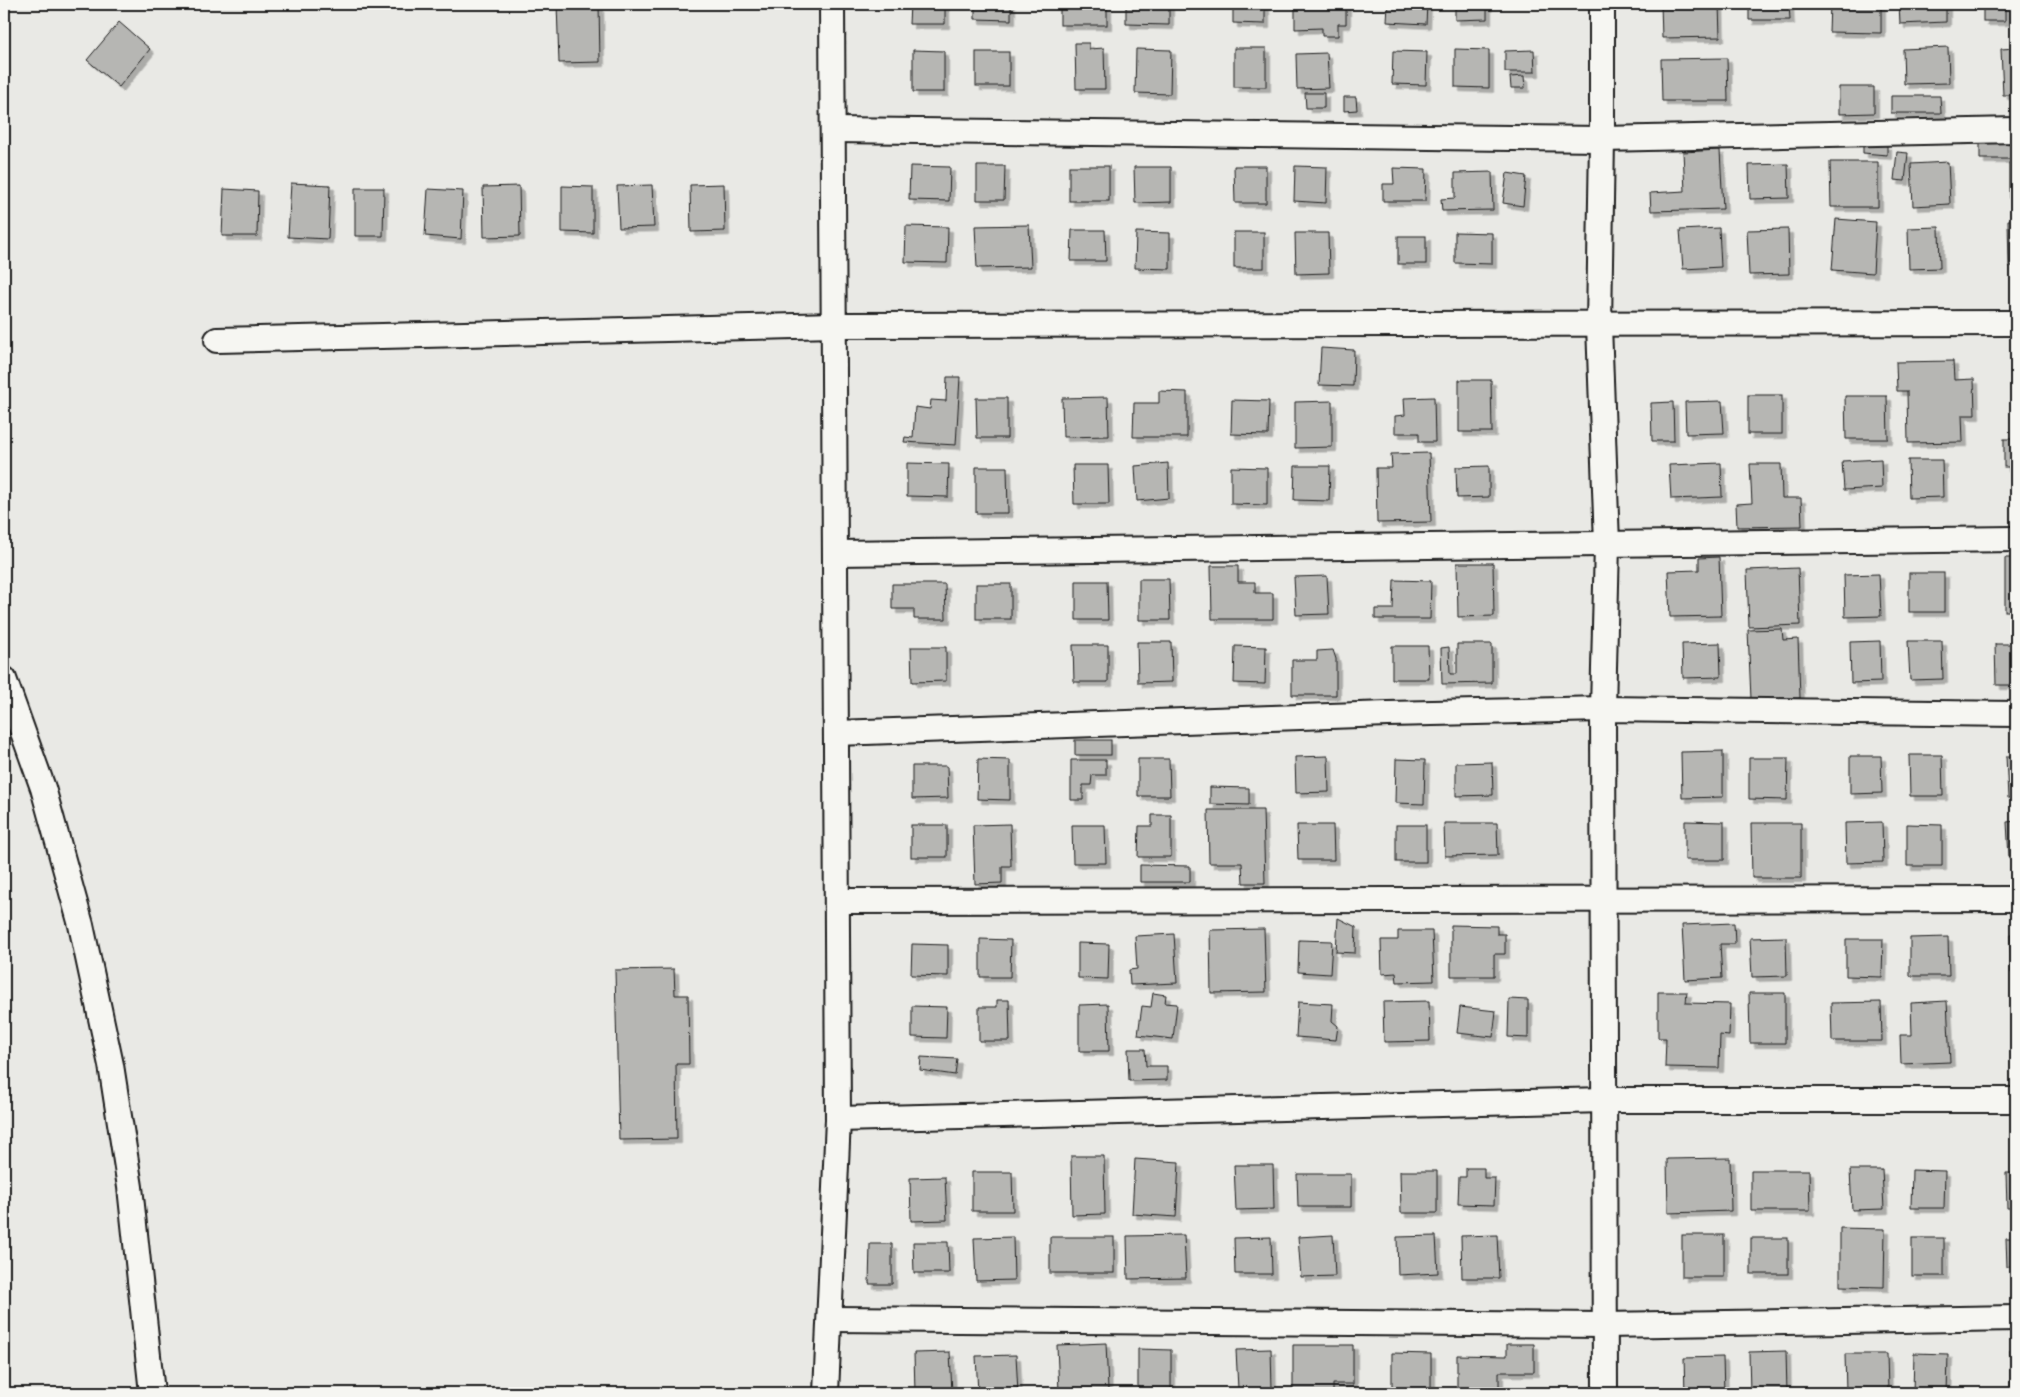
<svg xmlns="http://www.w3.org/2000/svg" width="2020" height="1397" viewBox="0 0 2020 1397" font-family="Sriracha,sans-serif">
  <style>
    .building { fill: #b6b6b3; stroke: #1c1c1c; filter: url(#shadow) }
    .lines { fill: none; stroke-linecap: round; stroke-linejoin: round }
    .street-casing { stroke: #1c1c1c; stroke-width: 28 }
    .street { stroke: #f6f6f2; stroke-width: 24 }
  </style>
  <defs>
    <filter id="shadow"><feDropShadow dx="4.5" dy="4.5" stdDeviation="0" flood-color="#0004"/></filter>
  </defs>
  <rect width="100%" height="100%" fill="#e9e9e5"/>
  <filter id="ink" filterUnits="userSpaceOnUse"><feTurbulence type="fractalNoise" baseFrequency=".02" numOctaves="2"/><feDisplacementMap in="SourceGraphic" scale="10" xChannelSelector="R" yChannelSelector="G"/><feConvolveMatrix kernelMatrix="1 2 1 2 8 2 1 2 1" color-interpolation-filters="sRGB"/></filter>
  <g filter="url(#ink)">
    <!-- building -->
    <g class="building">
      <polygon points="557,4 599,4 600,62 559,63"/>
      <polygon points="910,4 945,4 945,24 909,24"/>
      <polygon points="975,4 1011,4 1011,20 975,19"/>
      <rect x="1060" y="4" width="47" height="21"/>
      <polygon points="1126,4 1169,4 1169,25 1126,24"/>
      <polygon points="1233,4 1265,4 1265,24 1233,23"/>
      <polygon points="1295,4 1346,4 1346,24 1338,24 1338,36 1322,36 1322,28 1295,29"/>
      <polygon points="1388,4 1427,4 1426,24 1387,22"/>
      <polygon points="1455,4 1487,4 1487,19 1455,20"/>
      <polygon points="1661,4 1719,4 1720,37 1662,38"/>
      <polygon points="1749,4 1789,4 1790,20 1749,20"/>
      <polygon points="1830,4 1881,4 1881,33 1829,32"/>
      <polygon points="1899,4 1946,4 1946,22 1900,24"/>
      <rect x="1983" y="4" width="22" height="17"/>
      <rect x="2013" y="4" width="3" height="15"/>
      <polygon points="119,22 150,49 119,87 87,60"/>
      <polygon points="1075,43 1089,43 1089,49 1104,48 1105,89 1076,89"/>
      <polygon points="1948,47 1949,83 1904,84 1903,49"/>
      <rect x="1234" y="48" width="32" height="39"/>
      <polygon points="2016,48 2016,95 2003,95 2001,49"/>
      <polygon points="1136,49 1171,50 1170,94 1135,93"/>
      <polygon points="1455,49 1489,50 1489,88 1455,87"/>
      <polygon points="913,50 944,51 944,92 913,92"/>
      <polygon points="1534,50 1535,72 1505,72 1505,51"/>
      <polygon points="1393,51 1427,52 1426,85 1392,84"/>
      <rect x="976" y="52" width="33" height="34"/>
      <polygon points="1327,53 1329,88 1297,89 1296,54"/>
      <polygon points="1727,58 1728,101 1662,101 1661,59"/>
      <polygon points="1524,76 1525,88 1511,88 1510,77"/>
      <polygon points="1839,87 1874,87 1874,113 1839,114"/>
      <polygon points="1305,93 1324,93 1324,108 1306,108"/>
      <polygon points="1891,96 1940,96 1941,113 1891,113"/>
      <polygon points="1344,97 1356,97 1357,110 1344,111"/>
      <polygon points="1980,141 2011,142 2011,159 1980,159"/>
      <polygon points="1863,143 1887,145 1887,155 1863,153"/>
      <polygon points="1720,150 1723,209 1651,211 1650,193 1685,191 1683,152"/>
      <polygon points="1897,152 1908,153 1905,181 1894,180"/>
      <polygon points="1830,162 1878,162 1878,207 1831,207"/>
      <polygon points="1948,162 1950,204 1913,206 1911,164"/>
      <rect x="2009" y="163" width="7" height="35"/>
      <polygon points="1788,164 1789,198 1750,199 1749,165"/>
      <polygon points="910,166 950,167 949,201 909,200"/>
      <polygon points="977,166 1005,166 1004,200 977,200"/>
      <rect x="1069" y="166" width="40" height="35"/>
      <polygon points="1234,166 1266,166 1266,203 1235,203"/>
      <polygon points="1295,166 1327,167 1326,203 1294,201"/>
      <polygon points="1134,167 1171,167 1171,202 1135,203"/>
      <polygon points="1393,168 1426,169 1425,201 1383,201 1383,184 1394,184"/>
      <polygon points="1492,172 1493,210 1442,211 1441,199 1455,198 1455,173"/>
      <polygon points="1507,173 1526,176 1523,206 1503,203"/>
      <polygon points="291,183 330,185 328,239 288,237"/>
      <polygon points="724,184 725,231 691,232 690,185"/>
      <polygon points="652,185 654,227 619,228 617,186"/>
      <polygon points="519,186 520,236 484,237 483,187"/>
      <polygon points="562,186 593,187 593,233 562,232"/>
      <polygon points="355,188 384,188 383,236 355,236"/>
      <polygon points="224,189 258,191 257,236 222,236"/>
      <polygon points="428,189 463,191 461,239 425,236"/>
      <polygon points="1836,219 1876,222 1873,273 1832,270"/>
      <polygon points="2008,220 2016,220 2016,266 2009,266"/>
      <polygon points="1029,225 1031,267 977,268 975,226"/>
      <polygon points="906,226 948,227 947,263 905,262"/>
      <polygon points="1939,227 1940,268 1909,269 1908,228"/>
      <polygon points="1719,228 1721,267 1683,269 1680,230"/>
      <polygon points="1788,229 1789,274 1749,275 1747,230"/>
      <polygon points="1072,230 1105,230 1106,261 1071,261"/>
      <polygon points="1136,232 1170,233 1170,269 1135,268"/>
      <rect x="1234" y="232" width="30" height="36"/>
      <polygon points="1455,232 1492,233 1492,264 1455,263"/>
      <polygon points="1295,233 1328,233 1329,273 1296,274"/>
      <rect x="1398" y="236" width="28" height="28"/>
      <polygon points="1321,348 1354,350 1353,386 1319,385"/>
      <polygon points="1953,361 1954,380 1974,379 1975,415 1962,415 1963,442 1908,443 1907,391 1897,391 1896,362"/>
      <polygon points="947,377 960,377 956,445 904,442 905,437 913,438 915,407 930,409 931,400 946,401"/>
      <polygon points="1459,380 1491,380 1492,432 1459,432"/>
      <polygon points="1159,391 1187,392 1187,437 1133,437 1134,403 1159,403"/>
      <rect x="1748" y="395" width="34" height="39"/>
      <polygon points="1845,396 1887,396 1888,439 1846,439"/>
      <polygon points="1108,397 1109,436 1063,437 1062,398"/>
      <polygon points="1434,397 1435,442 1419,442 1419,433 1395,433 1395,416 1405,415 1404,398"/>
      <polygon points="976,398 1007,398 1007,438 977,438"/>
      <polygon points="1232,400 1269,401 1268,435 1231,434"/>
      <polygon points="1332,401 1332,447 1295,448 1295,402"/>
      <polygon points="1722,401 1724,433 1686,434 1685,402"/>
      <polygon points="1673,402 1674,441 1652,441 1651,403"/>
      <rect x="2004" y="439" width="12" height="28"/>
      <polygon points="1429,453 1431,522 1377,523 1376,468 1392,468 1391,454"/>
      <polygon points="1881,459 1882,488 1844,490 1842,461"/>
      <polygon points="1908,460 1942,460 1943,497 1909,498"/>
      <polygon points="907,463 949,464 948,497 907,496"/>
      <polygon points="1168,463 1169,498 1137,501 1135,466"/>
      <polygon points="1721,463 1722,497 1671,499 1669,465"/>
      <polygon points="1750,464 1781,464 1782,498 1801,498 1802,526 1737,527 1736,504 1752,503"/>
      <polygon points="1073,465 1108,465 1109,504 1074,504"/>
      <polygon points="1295,466 1330,466 1329,501 1294,500"/>
      <polygon points="1489,466 1489,497 1457,498 1456,467"/>
      <polygon points="976,467 1007,467 1008,513 976,513"/>
      <polygon points="1231,467 1267,468 1267,505 1231,504"/>
      <polygon points="1719,557 1721,616 1670,617 1668,571 1699,570 1699,558"/>
      <rect x="2005" y="558" width="11" height="53"/>
      <polygon points="1457,563 1493,563 1494,616 1458,617"/>
      <polygon points="1211,566 1238,566 1238,582 1255,582 1255,593 1273,593 1273,619 1212,619"/>
      <polygon points="1798,568 1800,625 1749,627 1747,570"/>
      <rect x="1909" y="573" width="35" height="39"/>
      <polygon points="1879,574 1881,616 1845,617 1844,575"/>
      <polygon points="1327,576 1329,614 1296,615 1294,577"/>
      <polygon points="1139,579 1169,579 1170,620 1139,620"/>
      <polygon points="1394,580 1431,581 1430,619 1375,619 1375,609 1393,609"/>
      <polygon points="1076,581 1107,581 1108,620 1076,620"/>
      <polygon points="892,584 945,584 946,619 914,619 914,609 892,609"/>
      <rect x="976" y="584" width="35" height="35"/>
      <polygon points="1782,629 1783,640 1798,639 1800,698 1751,699 1748,630"/>
      <polygon points="1880,641 1881,682 1851,683 1850,642"/>
      <polygon points="1908,641 1942,641 1943,679 1910,680"/>
      <polygon points="1137,642 1171,642 1172,682 1138,683"/>
      <polygon points="1720,643 1721,677 1683,678 1682,644"/>
      <polygon points="1457,644 1492,644 1492,683 1442,684 1441,648 1449,647 1450,674 1457,674"/>
      <polygon points="1995,644 2016,644 2016,685 1996,685"/>
      <polygon points="1073,645 1108,645 1108,682 1074,682"/>
      <polygon points="1235,646 1266,647 1265,684 1234,683"/>
      <polygon points="1392,646 1428,646 1429,679 1392,679"/>
      <polygon points="911,647 946,647 946,681 912,682"/>
      <polygon points="1333,650 1336,659 1336,695 1292,695 1292,660 1317,660 1317,651"/>
      <rect x="1075" y="740" width="36" height="15"/>
      <polygon points="1723,751 1723,797 1682,798 1681,752"/>
      <polygon points="1909,755 1942,755 1943,796 1910,796"/>
      <polygon points="1328,756 1329,792 1296,793 1295,757"/>
      <polygon points="1850,756 1881,756 1882,793 1850,794"/>
      <polygon points="2006,756 2016,756 2016,798 2008,798"/>
      <polygon points="1749,758 1788,758 1787,800 1749,799"/>
      <polygon points="978,759 1010,760 1010,800 977,799"/>
      <polygon points="1138,759 1169,759 1170,796 1138,796"/>
      <polygon points="1396,759 1425,760 1424,804 1395,803"/>
      <polygon points="1071,760 1106,760 1106,775 1092,775 1091,785 1083,785 1083,800 1071,800"/>
      <polygon points="1492,762 1493,795 1456,796 1456,763"/>
      <polygon points="912,766 947,766 948,798 912,799"/>
      <polygon points="1210,787 1249,788 1249,805 1210,804"/>
      <polygon points="1208,810 1263,810 1265,883 1243,883 1242,863 1209,863"/>
      <polygon points="1152,815 1171,815 1171,857 1138,857 1139,826 1152,826"/>
      <polygon points="1685,821 1724,822 1724,860 1685,860"/>
      <polygon points="2016,821 2016,858 2009,858 2007,822"/>
      <polygon points="1882,822 1883,862 1846,863 1845,823"/>
      <polygon points="1444,823 1497,823 1498,855 1445,856"/>
      <polygon points="1751,823 1801,823 1801,878 1752,878"/>
      <polygon points="1010,824 1011,866 1002,866 1002,883 975,884 973,825"/>
      <polygon points="1907,824 1942,825 1942,866 1907,866"/>
      <rect x="911" y="825" width="36" height="32"/>
      <polygon points="1072,825 1105,825 1106,863 1073,863"/>
      <polygon points="1297,825 1333,825 1334,860 1298,860"/>
      <rect x="1396" y="825" width="30" height="37"/>
      <polygon points="1140,865 1190,866 1190,882 1140,882"/>
      <polygon points="1338,918 1356,927 1355,953 1336,952"/>
      <polygon points="1734,923 1735,944 1720,944 1722,978 1685,980 1682,925"/>
      <polygon points="1451,925 1497,926 1497,934 1505,934 1505,954 1494,954 1494,976 1451,976"/>
      <polygon points="1264,929 1266,992 1211,993 1210,930"/>
      <polygon points="1398,931 1432,931 1434,981 1397,982 1396,973 1382,974 1381,940 1398,940"/>
      <polygon points="1174,934 1177,983 1130,985 1129,970 1137,969 1135,936"/>
      <polygon points="2010,934 2016,934 2016,973 2011,973"/>
      <polygon points="1786,937 1787,976 1752,977 1750,938"/>
      <polygon points="1948,937 1949,976 1910,976 1910,938"/>
      <polygon points="980,939 1011,940 1010,977 980,977"/>
      <polygon points="1846,939 1883,939 1882,977 1846,976"/>
      <polygon points="1299,940 1332,941 1330,974 1298,972"/>
      <polygon points="1078,943 1109,944 1108,979 1078,978"/>
      <polygon points="912,944 948,945 948,976 911,975"/>
      <polygon points="674,969 675,995 688,995 689,1064 676,1064 677,1139 619,1140 615,970"/>
      <polygon points="1658,992 1687,992 1686,1003 1730,1004 1729,1036 1720,1035 1719,1068 1665,1067 1666,1038 1658,1038"/>
      <polygon points="1153,993 1166,995 1165,1003 1177,1004 1173,1039 1138,1035 1142,1006 1151,1007"/>
      <polygon points="1749,993 1785,993 1785,1043 1750,1043"/>
      <polygon points="1509,999 1528,1000 1528,1038 1508,1037"/>
      <polygon points="997,1000 1009,1000 1010,1041 979,1041 979,1007 997,1007"/>
      <polygon points="1429,1001 1430,1041 1384,1042 1383,1002"/>
      <polygon points="1947,1001 1950,1062 1901,1064 1900,1035 1912,1035 1911,1003"/>
      <polygon points="1298,1002 1333,1004 1332,1021 1338,1026 1336,1040 1296,1037"/>
      <polygon points="1881,1002 1882,1041 1832,1041 1831,1003"/>
      <polygon points="2012,1003 2016,1003 2016,1042 2013,1042"/>
      <polygon points="1108,1004 1109,1051 1079,1051 1079,1005"/>
      <polygon points="912,1006 947,1007 946,1038 912,1037"/>
      <polygon points="1460,1007 1496,1011 1493,1037 1457,1033"/>
      <polygon points="1128,1049 1145,1049 1146,1066 1167,1066 1167,1080 1129,1081"/>
      <polygon points="921,1057 957,1059 955,1075 920,1070"/>
      <polygon points="1071,1156 1104,1156 1105,1214 1072,1215"/>
      <polygon points="1730,1158 1731,1211 1668,1213 1667,1159"/>
      <polygon points="1135,1159 1179,1162 1176,1217 1132,1214"/>
      <polygon points="1234,1165 1273,1165 1274,1209 1236,1210"/>
      <polygon points="1466,1168 1484,1168 1484,1178 1495,1178 1494,1205 1458,1204 1459,1177 1466,1177"/>
      <polygon points="1751,1170 1809,1170 1810,1211 1751,1211"/>
      <polygon points="1850,1170 1882,1170 1884,1209 1852,1210"/>
      <polygon points="1912,1170 1945,1171 1944,1208 1911,1208"/>
      <polygon points="1400,1171 1437,1171 1437,1213 1401,1213"/>
      <polygon points="972,1172 1012,1172 1013,1211 972,1211"/>
      <polygon points="2006,1173 2016,1173 2016,1208 2007,1208"/>
      <polygon points="1297,1174 1351,1174 1351,1207 1298,1207"/>
      <polygon points="945,1177 947,1220 911,1221 910,1178"/>
      <polygon points="1840,1228 1885,1229 1884,1287 1840,1286"/>
      <polygon points="1184,1235 1186,1278 1128,1279 1127,1236"/>
      <polygon points="1333,1235 1335,1276 1301,1277 1298,1237"/>
      <polygon points="1497,1235 1499,1278 1462,1278 1461,1236"/>
      <rect x="1682" y="1235" width="42" height="42"/>
      <polygon points="1436,1236 1438,1273 1398,1275 1397,1237"/>
      <polygon points="1013,1237 1014,1280 976,1281 974,1238"/>
      <rect x="1050" y="1237" width="64" height="36"/>
      <polygon points="1271,1237 1272,1274 1235,1274 1234,1238"/>
      <rect x="1751" y="1238" width="37" height="36"/>
      <rect x="1912" y="1238" width="32" height="38"/>
      <polygon points="2006,1238 2016,1238 2016,1267 2007,1267"/>
      <polygon points="913,1242 948,1242 949,1273 914,1273"/>
      <polygon points="870,1244 892,1244 892,1284 869,1284"/>
      <polygon points="1106,1343 1108,1390 1059,1392 1057,1345"/>
      <polygon points="1507,1344 1534,1344 1534,1372 1499,1372 1499,1393 1457,1393 1457,1355 1507,1356"/>
      <polygon points="1293,1345 1353,1345 1353,1384 1333,1384 1333,1393 1293,1393"/>
      <polygon points="1138,1349 1171,1350 1171,1389 1138,1389"/>
      <polygon points="1271,1349 1272,1389 1238,1389 1236,1350"/>
      <polygon points="2010,1350 2016,1350 2016,1390 2011,1390"/>
      <polygon points="1786,1351 1787,1393 1750,1393 1749,1352"/>
      <polygon points="950,1352 952,1393 915,1393 914,1353"/>
      <polygon points="1392,1353 1431,1354 1431,1391 1392,1390"/>
      <polygon points="1914,1353 1948,1354 1947,1393 1913,1393"/>
      <polygon points="1845,1354 1887,1354 1888,1391 1846,1391"/>
      <polygon points="1016,1355 1018,1393 978,1393 976,1356"/>
      <polygon points="1723,1357 1724,1393 1685,1393 1684,1358"/>
    </g>
    <g class="lines">
      <defs>
        <g id="street">
          <polyline points="1602,4 1602,139 1599,325 1607,544 1603,709 1605,1393"/>
          <polyline points="833,130 1602,139 2016,130"/>
          <polyline points="217,340 834,325 2016,323"/>
          <polyline points="835,553 2016,539"/>
          <polyline points="4,679 43,788 81,925 111,1065 130,1187 152,1393"/>
          <polyline points="836,733 1388,714 1603,709 2016,714"/>
          <polyline points="837,901 2016,899"/>
          <polyline points="838,1119 1604,1100 2016,1100"/>
          <polyline points="830,1319 1604,1325 2016,1318"/>
          <polyline points="826,1393 838,1119 832,4"/>
        </g>
      </defs>
      <!-- street casing -->
      <use href="#street" class="street-casing"/>
      <!-- street -->
      <use href="#street" class="street"/>
    </g>
  </g>
  <!-- margin -->
  <rect width="2020" height="1397" fill="none" stroke="#f6f6f2" stroke-width="20"/>
  <rect x="10" y="10" width="2000" height="1377" fill="none" stroke="#1c1c1c" stroke-width="2" filter="url(#ink)"/>
</svg>
